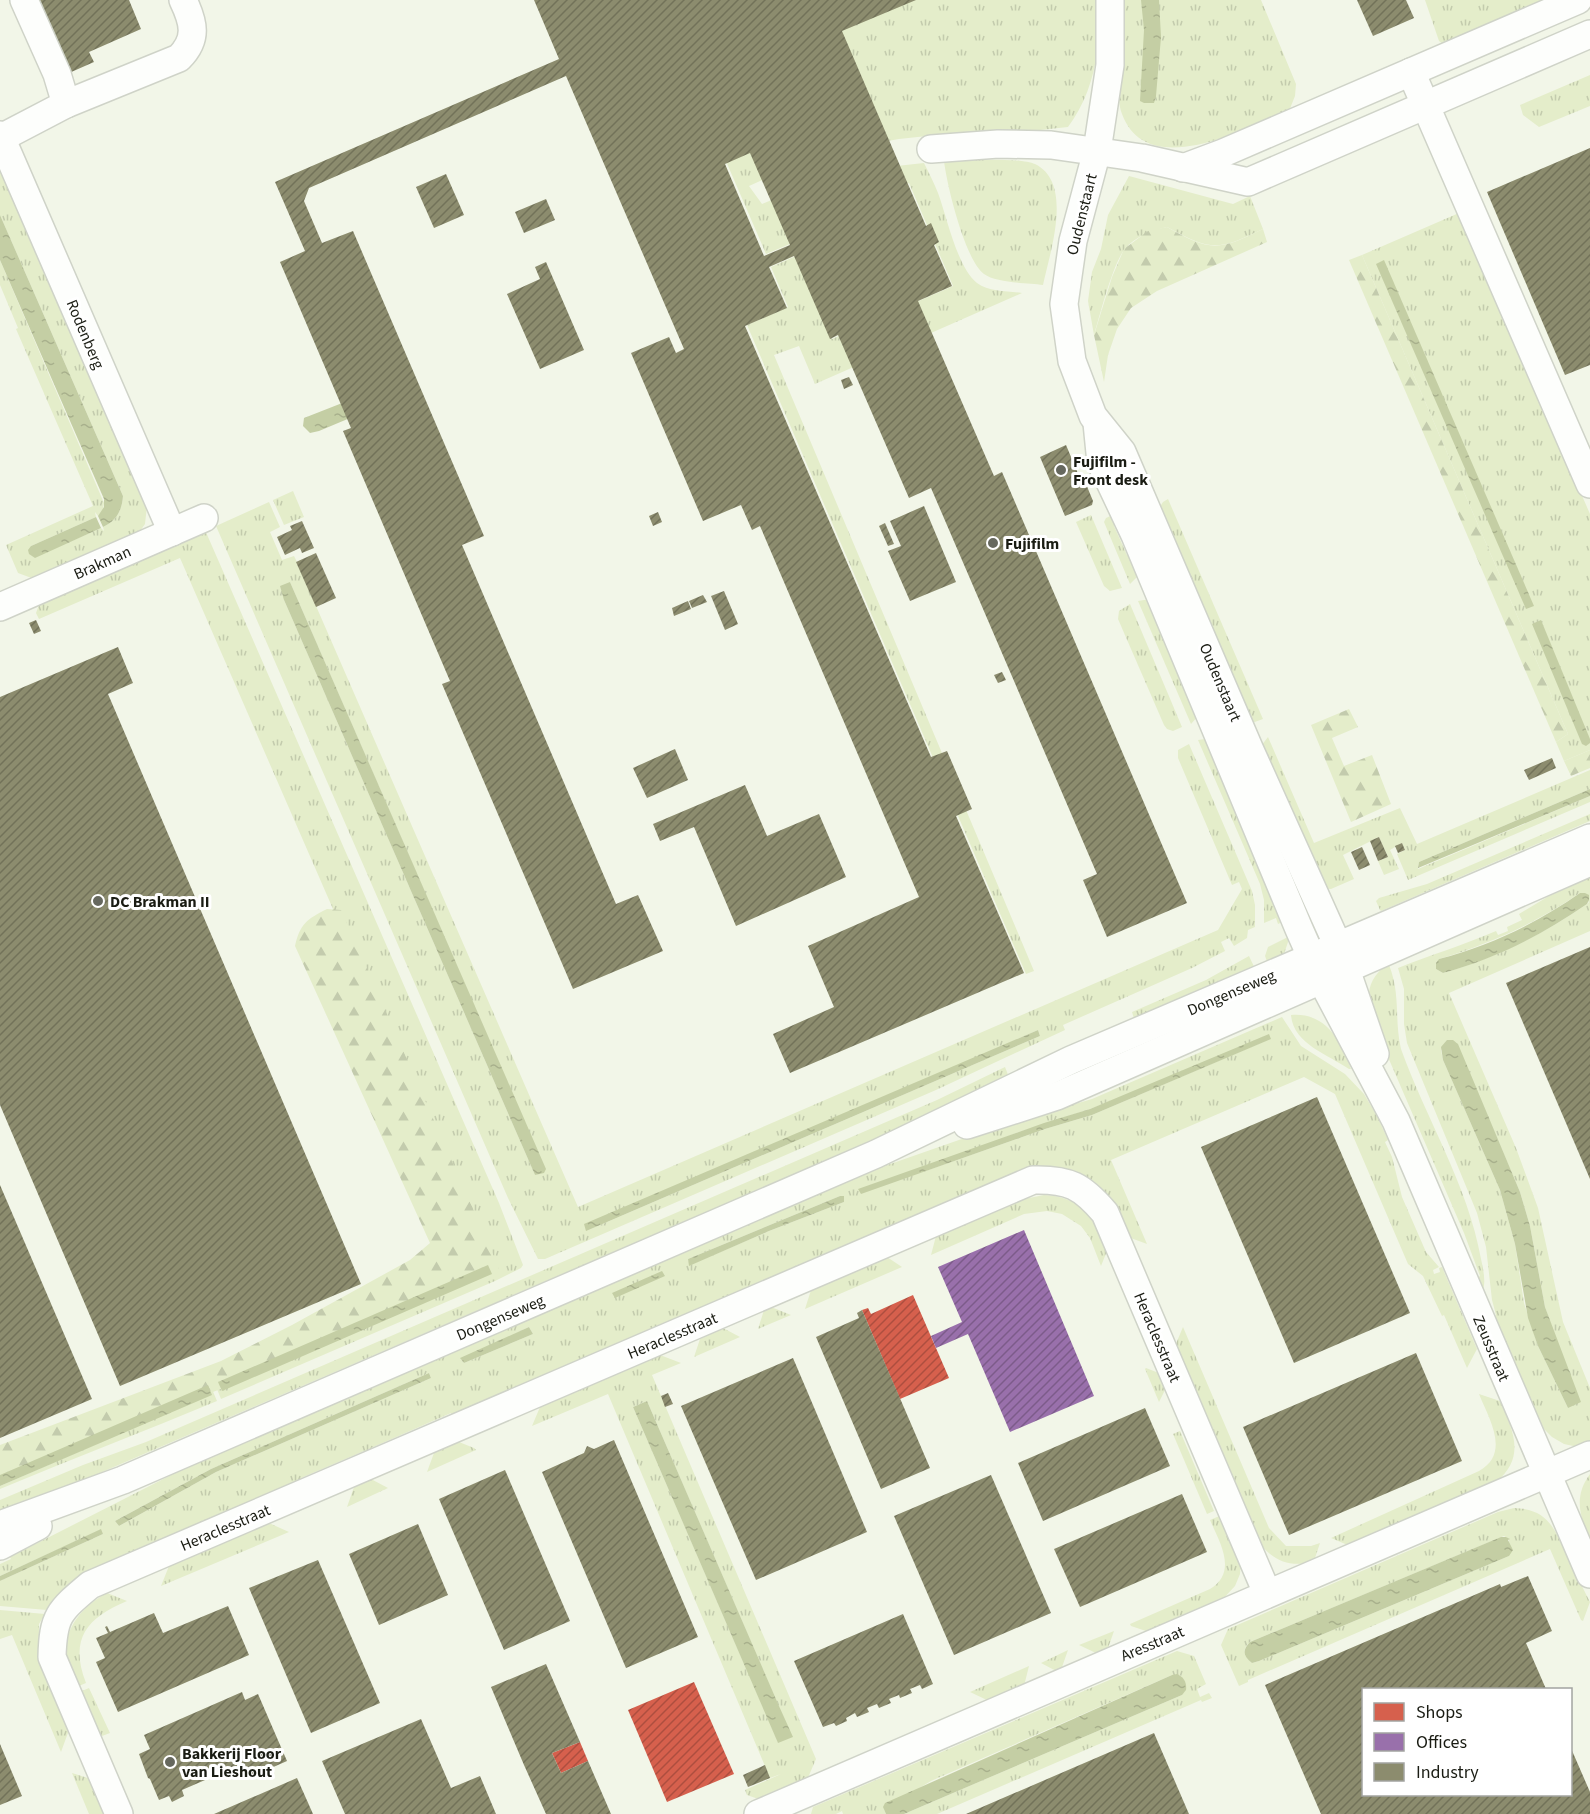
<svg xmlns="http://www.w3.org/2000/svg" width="1590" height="1814" viewBox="0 0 1590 1814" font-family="'Source Sans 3',sans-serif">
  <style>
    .grass { fill: url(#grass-tufts); fill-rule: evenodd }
    .forest { fill: url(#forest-firs) }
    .water { fill: url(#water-ripples) }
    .shops { fill: url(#shops-hatch) }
    .offices { fill: url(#offices-hatch) }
    .industry { fill: url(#industry-hatch); fill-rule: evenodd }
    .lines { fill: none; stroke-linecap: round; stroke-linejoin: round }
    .minor-casing { stroke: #cfd3c8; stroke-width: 30 }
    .minor { stroke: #fdfefc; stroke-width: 27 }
    .poi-dot { fill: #66685e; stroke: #fff; stroke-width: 2 }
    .labels { text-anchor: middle; stroke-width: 6; stroke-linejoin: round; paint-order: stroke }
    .street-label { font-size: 16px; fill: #1a1c13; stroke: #fff }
    .poi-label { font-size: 16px; font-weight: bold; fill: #1a1c13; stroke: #fff; text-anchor: start }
  </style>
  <defs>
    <pattern id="grass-tufts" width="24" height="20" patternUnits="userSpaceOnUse" patternTransform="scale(1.5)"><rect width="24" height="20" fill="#e4edca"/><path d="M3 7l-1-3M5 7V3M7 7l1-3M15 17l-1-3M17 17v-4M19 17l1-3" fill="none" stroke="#c3cbad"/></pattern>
    <pattern id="forest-firs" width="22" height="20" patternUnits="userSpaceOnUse" patternTransform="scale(1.5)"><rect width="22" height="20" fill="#e4edca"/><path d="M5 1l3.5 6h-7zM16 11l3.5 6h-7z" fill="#c3cbad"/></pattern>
    <pattern id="water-ripples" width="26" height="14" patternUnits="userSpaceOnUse" patternTransform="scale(1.5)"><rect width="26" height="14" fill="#c4cea4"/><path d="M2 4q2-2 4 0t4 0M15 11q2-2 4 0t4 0" fill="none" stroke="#a8b08c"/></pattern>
    <pattern id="shops-hatch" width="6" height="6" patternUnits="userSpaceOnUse" patternTransform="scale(1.5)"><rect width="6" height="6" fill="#d6604d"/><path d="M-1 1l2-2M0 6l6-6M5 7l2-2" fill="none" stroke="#ad4e3f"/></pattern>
    <pattern id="offices-hatch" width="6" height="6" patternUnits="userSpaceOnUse" patternTransform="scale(1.5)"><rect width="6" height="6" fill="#9970ab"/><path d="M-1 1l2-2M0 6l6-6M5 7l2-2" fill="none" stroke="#7c5b8a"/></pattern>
    <pattern id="industry-hatch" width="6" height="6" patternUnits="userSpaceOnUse" patternTransform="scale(1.5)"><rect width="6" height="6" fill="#8c8c6e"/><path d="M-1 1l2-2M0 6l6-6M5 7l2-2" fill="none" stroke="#727259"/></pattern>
  </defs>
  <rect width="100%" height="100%" fill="#f2f6e8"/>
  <!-- grass -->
  <g class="grass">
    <path d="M773 0H1097C1097 17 1099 35 1097 52 1094 78 1084 106 1068 127L1022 132H965L899 139 860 146 803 162 749 186 762 204 786 194 878 168 924 163C929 173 934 183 938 193 947 217 957 267 977 283 989 292 1008 291 1022 293L815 384 799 346 774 355 1034 971 1026 974 747 325 788 307 771 267 796 256 832 339 953 286 909 183 787 236 790 244 766 254 675 43Z"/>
    <path d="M1123 0H1261L1296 84 1295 96 1289 111C1246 128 1147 182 1122 114 1115 97 1123 73 1123 55 1124 37 1123 18 1123 0Z"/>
    <polygon points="1425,0 1553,0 1453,42 1443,44 1439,41"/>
    <polygon points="1590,75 1590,106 1539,127 1523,115 1520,105"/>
    <path d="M961 160C977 160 1022 158 1035 164 1074 183 1050 252 1043 285 1028 283 996 283 984 274 965 260 947 186 944 161Z"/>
    <path d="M0 164 147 506 145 524 138 534 37 580 18 573 6 545 93 506 16 329 18 328 0 285V260L104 503 103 510 98 516 95 512 96 517 31 546 35 557 101 528 104 531 103 527C116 521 122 511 123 496L0 215Z"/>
    <path d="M1129 176 1233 204 1250 196 1263 229C1218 251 1211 251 1167 227 1152 231 1135 236 1125 249 1113 263 1100 315 1094 335L1088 301 1092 272 1101 249 1108 215Z"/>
    <polygon points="1459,213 1590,514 1590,750 1564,761 1556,742 1568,734 1362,255"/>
    <polygon points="293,491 304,517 284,525 273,500"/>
    <polygon points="1168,499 1263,719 1252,723 1159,508 1163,502"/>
    <path d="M269 502 280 527 270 532 282 560 294 556 296 560 578 1207 1218 930 1242 889 1239 882 1232 885 1178 758V750L1189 744 1252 891 1255 905V927L1248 930 1247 938 1234 946 1229 938 1221 942 1225 951 1192 968 1063 1025 1065 1030 936 1090 545 1259H538L508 1198 216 526ZM290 582 545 1169 535 1175 284 600ZM1038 1030 1040 1036 586 1231Z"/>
    <polygon points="1115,514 1118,519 1114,526 1127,555 1134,558 1138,576 1130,584 1104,522 1106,518"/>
    <polygon points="1091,515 1122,588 1110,591 1104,586 1076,522"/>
    <polygon points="205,530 499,1203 523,1265 521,1268 495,1281 221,1399 208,1367 486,1260 180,558 39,619 36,613 40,602"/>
    <polygon points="1144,600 1148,600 1198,716 1191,724 1138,601"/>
    <polygon points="1130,604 1182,727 1173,731 1167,729 1164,725 1118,619 1119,611"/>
    <polygon points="1268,737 1314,843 1400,808 1417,844 1590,770 1590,789 1419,862 1418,869 1590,796 1590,802 1408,880 1397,854 1405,850 1402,843 1390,850 1399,869 1384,875 1378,861 1388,857 1379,837 1343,855 1354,879 1331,889 1321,888 1261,746"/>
    <polygon points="1205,739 1208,740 1289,919 1278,924 1276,918 1264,923 1264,900 1260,884 1198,740"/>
    <polygon points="1590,814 1590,821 1381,911 1380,910 1376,901 1379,898 1427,884"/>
    <path d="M1590 872V931L1449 993 1516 1148 1538 1208 1563 1322 1590 1388V1445L1578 1447 1564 1444 1552 1437 1542 1427 1494 1317 1496 1315 1492 1300 1486 1247 1477 1213 1407 1043 1404 1024V989L1398 968C1430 955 1464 945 1496 931L1498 935 1508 931 1507 927 1522 920 1519 914 1549 896 1567 888 1566 884ZM1580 893 1589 902 1587 904C1542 935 1496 958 1443 973L1436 969 1439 959C1492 943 1534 924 1580 893ZM1456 1042 1520 1192 1530 1226 1545 1307 1557 1341 1568 1408 1538 1346 1524 1303 1515 1244 1500 1190 1443 1060 1441 1050Z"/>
    <polygon points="1290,936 1284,954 1269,967 1265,956 1268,947"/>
    <polygon points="1249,956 1258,975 1135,1022 1132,1012 1206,980"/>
    <path d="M1387 964 1389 965C1401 995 1394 1019 1401 1049 1426 1119 1468 1185 1481 1259 1483 1268 1486 1281 1483 1290L1477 1278 1480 1276 1464 1233 1375 1027C1368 1000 1362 985 1387 964Z"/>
    <path d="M1291 1015C1326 1012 1341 1041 1351 1069H1349C1329 1055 1293 1044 1291 1015Z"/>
    <path d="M1282 1017 1301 1046 1345 1074 1364 1094 1377 1116 1388 1140 1385 1142 1392 1157 1402 1197 1426 1252 1439 1267 1433 1270 1434 1274 1440 1272 1439 1268 1442 1267 1477 1349 1467 1368 1444 1315 1442 1316 1423 1276 1408 1264 1335 1094 1304 1077 1111 1160 1147 1244 1128 1237C1111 1199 1101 1171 1054 1168L454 1420 451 1413 371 1448 373 1455 364 1451 301 1478 304 1485 58 1596 47 1610 0 1606V1581L103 1534 100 1530 0 1576V1564L11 1559 10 1557 240 1440 876 1169 996 1127 1092 1099ZM1270 1039 1092 1115 1045 1129 917 1174 1016 1133 1090 1109ZM840 1196 844 1202 769 1231 690 1265 688 1259ZM529 1327 533 1334 464 1363 461 1359ZM429 1373 431 1378 216 1472 119 1526 115 1521 211 1469Z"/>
    <polygon points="1005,1067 1009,1077 1006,1083 0,1516 0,1500 83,1465 146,1442 937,1100"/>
    <path d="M1044 1195C1082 1197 1092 1217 1109 1246L1101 1266 1090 1238 1081 1226 1062 1214 1047 1211 1024 1214 931 1255 936 1236 1019 1200Z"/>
    <polygon points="887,1257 902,1267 805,1309 811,1290"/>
    <polygon points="771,1307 791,1315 758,1329 764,1310"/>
    <path d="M1183 1327 1269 1528 1286 1546H1311L1320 1543 1314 1561C1293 1568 1275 1562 1261 1545L1175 1346Z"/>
    <polygon points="723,1328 740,1337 694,1357 700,1339"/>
    <path d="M660 1355 681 1363 652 1375 816 1759 807 1780 761 1800 747 1795 745 1790 781 1774 770 1778 608 1394 532 1426 540 1407ZM647 1401 792 1737 778 1742 633 1407Z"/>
    <path d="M203 1368 217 1401C145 1431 72 1459 0 1489V1486L94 1445 208 1386Z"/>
    <polygon points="1146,1368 1164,1375 1168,1384 1159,1402 1145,1369"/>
    <path d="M1479 1394 1500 1401C1514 1432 1526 1458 1495 1483L1350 1546 1331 1538 1479 1471C1511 1453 1489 1419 1479 1394Z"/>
    <polygon points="1180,1431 1214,1511 1207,1514 1173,1434"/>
    <polygon points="459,1442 474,1448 476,1450 427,1472 434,1453"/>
    <path d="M1590 1474V1540C1580 1516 1573 1497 1590 1474Z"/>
    <polygon points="371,1479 388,1488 347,1507 354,1487"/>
    <path d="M1514 1508C1548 1509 1554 1528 1567 1555 1574 1571 1582 1586 1590 1602L1583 1621 1581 1620 1550 1549 1248 1680V1682L1239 1686 1221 1645 1228 1629 1498 1512ZM1504 1536 1509 1539V1556L1259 1661 1252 1663C1243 1656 1242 1649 1250 1642Z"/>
    <path d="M1224 1514 1241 1561 1240 1574 1235 1586 1221 1601 1149 1632 1131 1626 1130 1624 1210 1589C1238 1572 1220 1543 1210 1520Z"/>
    <polygon points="269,1523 289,1532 161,1586 169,1566"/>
    <path d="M107 1593 127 1601C87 1618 69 1638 86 1683L74 1688C72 1677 67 1666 66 1656 63 1628 84 1605 107 1593Z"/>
    <polygon points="0,1610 45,1614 39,1624 39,1657 69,1730 61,1752 12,1635 0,1639"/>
    <polygon points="1114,1631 1107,1651 1098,1654 1079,1645"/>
    <polygon points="1068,1650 1061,1670 1058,1672 1041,1663"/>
    <polygon points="1177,1651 1194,1656 1206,1684 1197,1689 1200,1697 1209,1693 1212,1698 1202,1702 1201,1700 937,1814 904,1814 1182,1695 1180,1675 1172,1675 931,1781 884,1809 886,1814 843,1814 842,1811 836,1814 811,1814 813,1807"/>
    <polygon points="1029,1666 1024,1686 989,1701 970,1692"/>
    <polygon points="89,1688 110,1733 102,1736 94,1732 77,1693"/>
    <polygon points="72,1773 91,1779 106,1814 89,1814"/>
  </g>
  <!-- forest -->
  <g class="forest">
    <path d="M1167 227C1211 252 1218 251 1263 229L1267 242 1157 291 1131 308 1117 329 1108 355 1104 382 1094 335 1112 277 1124 249 1148 231Z"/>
    <polygon points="1362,255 1568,734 1556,742 1349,260"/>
    <polygon points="1349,709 1358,727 1332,738 1344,766 1372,755 1391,804 1351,822 1311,725"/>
    <polygon points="1590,750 1590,768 1571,776 1564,761"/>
    <path d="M327 909 341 910 499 1268 226 1387 63 1449 0 1476V1445L221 1361 292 1325 410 1260 430 1243 295 946C300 924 307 919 327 909Z"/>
  </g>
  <!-- water -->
  <g class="water">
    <polygon points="1141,0 1159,0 1161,37 1156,96 1154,103 1144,103 1140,101 1144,30"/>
    <path d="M0 215 123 496C122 511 116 521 103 527L98 516 104 507V499L0 260Z"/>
    <polygon points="1384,260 1534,606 1526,609 1376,264"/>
    <polygon points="383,387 381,405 319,431 310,433 303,426 304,418"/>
    <polygon points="96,517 101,528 35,558 29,554 28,550 31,546"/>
    <polygon points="290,582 546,1169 544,1173 535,1175 284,600 280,586"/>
    <polygon points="1541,620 1590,739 1590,743 1586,746 1582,744 1532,624"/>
    <polygon points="1590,789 1590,796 1418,868 1419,862"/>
    <path d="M1580 893H1585L1589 895V900L1587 904C1542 935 1495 959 1443 973L1436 969V963L1439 959C1490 946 1537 923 1580 893Z"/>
    <polygon points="1038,1030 1040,1036 586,1231 584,1224"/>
    <polygon points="1269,1034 1271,1039 1092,1115 1045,1129 861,1194 858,1189 1044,1123 1090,1109"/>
    <polygon points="1447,1040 1453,1040 1458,1044 1520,1192 1530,1226 1545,1307 1581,1402 1568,1408 1538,1346 1528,1318 1515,1244 1500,1190 1443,1060 1441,1047"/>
    <polygon points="840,1196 844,1196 844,1202 769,1231 689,1266 688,1259"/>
    <polygon points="488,1265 492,1274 222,1391 218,1382"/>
    <polygon points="662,1271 665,1276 615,1298 612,1293"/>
    <polygon points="529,1327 533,1334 464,1363 460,1358"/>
    <polygon points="429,1373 431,1378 216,1472 119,1526 115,1521 211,1469"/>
    <polygon points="208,1385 212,1395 0,1486 0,1475"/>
    <polygon points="647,1401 779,1706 793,1737 778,1743 759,1699 633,1407"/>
    <polygon points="101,1529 103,1534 0,1581 0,1576"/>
    <path d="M1501 1537H1506L1510 1539 1508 1540 1513 1550 1509 1556 1259 1661 1252 1663C1243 1656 1242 1650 1250 1642Z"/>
    <path d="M1177 1674C1184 1677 1187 1683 1186 1690L1182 1695 904 1814H886L883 1807 885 1803 1172 1675Z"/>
  </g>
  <!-- shops -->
  <g class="shops">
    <polygon points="913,1295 949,1378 900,1399 862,1310 868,1308 871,1314"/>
    <polygon points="694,1682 734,1774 667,1802 628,1710"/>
    <polygon points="580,1742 588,1761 561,1773 552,1753"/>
  </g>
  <!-- offices -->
  <polygon class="offices" points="1024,1230 1094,1396 1010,1432 968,1334 936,1348 931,1336 962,1322 938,1267"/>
  <!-- industry -->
  <g class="industry">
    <polygon points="37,0 129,0 141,29 89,52 94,62 69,73"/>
    <path d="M534 0H916L842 31 926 226 931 223 939 242 934 245 952 286 918 301 994 476 1002 472 1187 903 1107 937 1083 880 1097 874 931 488 909 498 838 335 830 339 794 256 769 267 787 308 745 326 931 757 947 751 972 809 956 816 1024 973 790 1073 773 1034 834 1007 808 946 919 897 760 526 752 530 741 505 703 521 631 353 669 337 676 353 684 349 566 76 309 188 304 201 322 243 353 231 484 536 462 545 616 904 638 895 663 951 573 989 442 684 450 681 343 431 351 428 280 262 305 251 275 182 559 59ZM750 153 790 245 764 256 725 164Z"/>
    <polygon points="1357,0 1406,0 1414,18 1373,36"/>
    <polygon points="1590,148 1590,365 1565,375 1487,192"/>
    <polygon points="446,174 464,215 434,228 416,187"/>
    <polygon points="546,199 555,220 524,233 515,212"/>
    <polygon points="546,262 584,350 540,369 507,294 540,279 535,267"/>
    <polygon points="849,377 853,385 844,389 841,380"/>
    <polygon points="1066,445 1082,483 1086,484 1093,501 1092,505 1065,516 1040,457"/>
    <polygon points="924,506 956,582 910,601 888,551 901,546 890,521"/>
    <polygon points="658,512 662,522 653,526 649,516"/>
    <polygon points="302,521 314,548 302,553 300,548 285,555 277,537 292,530 290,526"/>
    <polygon points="885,523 894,544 888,546 879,526"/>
    <polygon points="316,553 336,598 316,607 296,562"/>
    <polygon points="724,591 738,624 725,630 711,596"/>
    <polygon points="703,595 707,602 692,608 689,601"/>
    <polygon points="688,601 691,609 674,616 672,608"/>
    <polygon points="36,620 41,631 34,634 29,623"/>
    <polygon points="118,647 133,683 108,694 361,1284 120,1386 0,1105 0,697"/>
    <polygon points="1002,672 1006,680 998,683 994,675"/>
    <polygon points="675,749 688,780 647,798 633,768"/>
    <polygon points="1552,758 1556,768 1529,780 1524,770"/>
    <polygon points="745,785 767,836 819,814 846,877 736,926 694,827 660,841 653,824"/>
    <polygon points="1379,837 1388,857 1378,861 1370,841"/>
    <polygon points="1402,843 1405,850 1398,853 1395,846"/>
    <polygon points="1362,847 1370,865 1359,870 1351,852"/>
    <polygon points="1590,947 1590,1179 1506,983"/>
    <polygon points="1317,1097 1410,1313 1294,1363 1201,1147"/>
    <polygon points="0,1185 92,1399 0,1438"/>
    <polygon points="862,1310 930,1468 881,1489 816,1337 859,1318 857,1313"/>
    <polygon points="1416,1353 1462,1461 1289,1535 1243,1427"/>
    <polygon points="793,1358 867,1532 756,1580 681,1406"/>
    <polygon points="668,1393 673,1404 665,1407 661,1396"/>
    <polygon points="1145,1408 1170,1466 1043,1521 1018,1463"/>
    <polygon points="614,1440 698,1637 626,1668 542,1472 584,1453 587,1446 594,1449"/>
    <polygon points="505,1470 570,1621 504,1650 439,1499"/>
    <polygon points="991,1475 1051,1613 954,1655 894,1516"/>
    <polygon points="1182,1494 1207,1552 1080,1607 1054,1549"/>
    <polygon points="418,1524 448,1595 379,1625 349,1554"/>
    <polygon points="318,1560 380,1703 311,1733 249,1588"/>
    <polygon points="1528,1576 1552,1631 1526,1643 1546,1689 1364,1689 1364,1794 1570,1794 1570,1746 1590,1792 1590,1814 1321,1814 1265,1685 1500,1584 1501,1587"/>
    <polygon points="228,1606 249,1655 118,1712 96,1662 105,1658 96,1638 108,1633 105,1627 107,1626 110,1632 154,1613 163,1633"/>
    <polygon points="903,1614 933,1684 922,1689 920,1685 910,1689 912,1693 900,1698 899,1695 889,1699 891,1703 879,1708 877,1704 867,1708 869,1712 857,1717 855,1713 846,1718 847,1721 836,1726 834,1723 823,1727 794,1661"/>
    <polygon points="546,1664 580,1742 552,1753 561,1773 588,1761 611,1814 546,1814 524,1765 491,1687"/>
    <polygon points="242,1692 245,1700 258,1694 287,1761 248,1778 242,1764 182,1790 184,1796 172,1802 169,1796 159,1800 150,1779 148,1778 139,1754 150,1749 144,1735"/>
    <polygon points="421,1719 451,1788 480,1776 496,1814 345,1814 322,1761"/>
    <polygon points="1154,1733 1189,1814 966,1814"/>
    <polygon points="0,1744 22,1796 0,1805"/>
    <polygon points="765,1765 770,1778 748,1787 743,1775"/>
    <polygon points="297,1778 313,1814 214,1814"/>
  </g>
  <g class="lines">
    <defs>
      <g id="minor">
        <polyline points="24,0 57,74 66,104"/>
        <polyline points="1110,0 1110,65 1097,151 1073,241 1064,304 1072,361 1093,416 1122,452 1249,748 1338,946 1375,1054"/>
        <polyline points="1411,72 1590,484"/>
        <polyline points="0,135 172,532"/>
        <path d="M1 138 66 104 179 58C198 39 194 23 183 0"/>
        <polyline points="931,149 998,144 1051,145 1142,158 1248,182 1590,34"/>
        <polyline points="1183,168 1223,153 1578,0"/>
        <polyline points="1097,423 1101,463 1135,535 1299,929 1322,981 1396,1121 1590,1574"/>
        <polyline points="0,607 204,518"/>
        <polyline points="967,1125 1057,1096 1590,862"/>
        <polyline points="0,1525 123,1480 876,1154 1071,1060 1590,838"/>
        <polyline points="0,1546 38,1526"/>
        <path d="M119 1814 52 1657C53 1616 59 1611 90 1585L1033 1180C1069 1179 1082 1186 1105 1213L1267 1593"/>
        <polyline points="758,1814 1590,1455"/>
      </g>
    </defs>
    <!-- minor casing -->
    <use href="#minor" class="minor-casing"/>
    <!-- minor -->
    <use href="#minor" class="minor"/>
  </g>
  <!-- markers -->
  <g class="poi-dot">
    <circle cx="1061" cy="470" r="6"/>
    <circle cx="993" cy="543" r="6"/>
    <circle cx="98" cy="901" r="6"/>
    <circle cx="170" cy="1762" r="6"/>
  </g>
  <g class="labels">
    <!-- street labels -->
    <g class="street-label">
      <text transform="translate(1081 214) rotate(-76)" y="6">Oudenstaart</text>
      <text transform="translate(86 334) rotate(67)" y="6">Rodenberg</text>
      <text transform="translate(102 562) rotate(-24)" y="6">Brakman</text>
      <text transform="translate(1221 682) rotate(67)" y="6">Oudenstaart</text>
      <text transform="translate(1231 992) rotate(-23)" y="6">Dongenseweg</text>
      <text transform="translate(500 1317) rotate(-23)" y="6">Dongenseweg</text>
      <text transform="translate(672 1335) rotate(-23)" y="6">Heraclesstraat</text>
      <text transform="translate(1158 1337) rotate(67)" y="6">Heraclesstraat</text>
      <text transform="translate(1492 1348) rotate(67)" y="6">Zeusstraat</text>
      <text transform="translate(225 1527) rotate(-23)" y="6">Heraclesstraat</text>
      <text transform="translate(1152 1643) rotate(-23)" y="6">Aresstraat</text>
    </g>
    <!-- poi labels -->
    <g class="poi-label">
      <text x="1073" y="467">Fujifilm -<tspan x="1073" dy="18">Front desk</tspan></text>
      <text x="1005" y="549">Fujifilm</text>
      <text x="110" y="907">DC Brakman II</text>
      <text x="182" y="1759">Bakkerij Floor<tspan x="182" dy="18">van Lieshout</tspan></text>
    </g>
  </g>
  <!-- legend -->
  <rect x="1362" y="1688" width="210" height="108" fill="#ffffff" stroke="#a3a4a1" stroke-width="1.5"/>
  <rect x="1374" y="1703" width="30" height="18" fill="#d6604d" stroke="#a3a4a1" stroke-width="1.5"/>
  <text x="1416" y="1718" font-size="18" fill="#1a1c13">Shops</text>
  <rect x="1374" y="1733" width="30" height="18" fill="#9970ab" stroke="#a3a4a1" stroke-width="1.5"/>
  <text x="1416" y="1748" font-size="18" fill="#1a1c13">Offices</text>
  <rect x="1374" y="1763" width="30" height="18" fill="#8c8c6e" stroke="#a3a4a1" stroke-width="1.5"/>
  <text x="1416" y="1778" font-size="18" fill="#1a1c13">Industry</text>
</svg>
